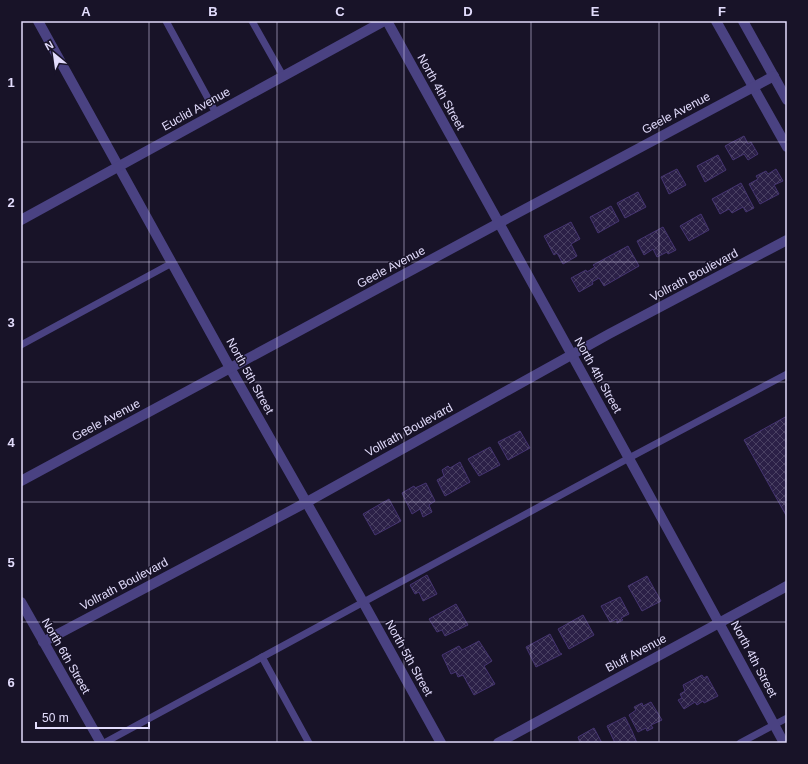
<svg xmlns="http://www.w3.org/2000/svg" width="808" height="764" viewBox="0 0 808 764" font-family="Helvetica,sans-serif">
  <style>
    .building { fill: url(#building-cross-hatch); stroke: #453471 }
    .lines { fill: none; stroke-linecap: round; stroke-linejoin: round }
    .service { stroke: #4a4282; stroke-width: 7 }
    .minor { stroke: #4a4282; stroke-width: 10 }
    .tertiary { stroke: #4a4282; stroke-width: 10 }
    .grid { fill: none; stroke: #e2dcfc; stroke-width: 1; stroke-opacity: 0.55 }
    .labels { text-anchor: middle; stroke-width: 3; stroke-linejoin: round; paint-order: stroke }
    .street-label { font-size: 12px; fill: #e2dcfc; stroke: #181328 }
    .neatline { fill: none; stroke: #e2dcfc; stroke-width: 1.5 }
    .grid-label { font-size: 13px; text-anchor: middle; font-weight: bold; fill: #e2dcfc }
  </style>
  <defs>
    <pattern id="building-cross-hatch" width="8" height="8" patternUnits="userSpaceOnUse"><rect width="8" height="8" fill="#2b2047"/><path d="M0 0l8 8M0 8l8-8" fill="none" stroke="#494062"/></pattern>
  </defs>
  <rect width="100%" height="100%" fill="#181328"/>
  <!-- building -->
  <g class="building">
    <polygon points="744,136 748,144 751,142 758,154 748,160 744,154 733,160 725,146"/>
    <polygon points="718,155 726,170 705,182 697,166"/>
    <polygon points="677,169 686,185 669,194 661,177"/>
    <polygon points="776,169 783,181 774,185 779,194 760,204 749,184 758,179 756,176 766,171 768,174"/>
    <polygon points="741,183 754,208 746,212 743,207 732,213 729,209 720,214 712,199"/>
    <polygon points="638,192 646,207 625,218 617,203"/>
    <polygon points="611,206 619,221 598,233 590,217"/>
    <polygon points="701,214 709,230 689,241 680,226"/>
    <polygon points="571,222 580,239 571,244 577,256 563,264 557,253 554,255 544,236"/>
    <polygon points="663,227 676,250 668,254 667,252 657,257 653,249 644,255 637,241"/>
    <polygon points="628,246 639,266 604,286 599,278 592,282 593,284 579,292 571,278 586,270 587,272 595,267 593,265"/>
    <polygon points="787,416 787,517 744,440"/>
    <polygon points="520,431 530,448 508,460 498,442"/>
    <polygon points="490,447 500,465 479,476 468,459"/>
    <polygon points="460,462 470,482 445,496 437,480 444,476 442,470 448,466 450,468"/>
    <polygon points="426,483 435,501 429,505 432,512 423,517 420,509 412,514 402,493 414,486 415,488"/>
    <polygon points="389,499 401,521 375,535 363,514"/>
    <polygon points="427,575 437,594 423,601 419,592 415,594 410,585"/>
    <polygon points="647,576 661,601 642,611 628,586"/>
    <polygon points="620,597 629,614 621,618 623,620 617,623 617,619 610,622 601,606"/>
    <polygon points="456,604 468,625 445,636 442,630 437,632 429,619"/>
    <polygon points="583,615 594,635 569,649 558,629"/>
    <polygon points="550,634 560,653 562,654 536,667 526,647"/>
    <polygon points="479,641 492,661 484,666 495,684 474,695 463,675 458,677 456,672 451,674 442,655 459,646 462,650"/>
    <polygon points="702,675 704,678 707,676 718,696 704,703 703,701 697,705 695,702 684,709 678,700 682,698 680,694 685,691 683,685"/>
    <polygon points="651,702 662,720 651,725 653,728 647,731 646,728 638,732 629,715 636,710 634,707 642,703 643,706"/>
    <polygon points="625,717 632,731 637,743 615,743 607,726"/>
    <polygon points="594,728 602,743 580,743 578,737"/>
  </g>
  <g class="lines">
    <!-- service -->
    <g class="service">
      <polyline points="166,21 216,113"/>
      <polyline points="252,21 283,76"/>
      <polyline points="21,345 172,263"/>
      <polyline points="262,657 309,743"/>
      <polyline points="104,743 629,458 787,374"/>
      <polyline points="740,743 787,718"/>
    </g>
    <!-- minor -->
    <g class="minor">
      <polyline points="38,21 230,368 363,602 441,743"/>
      <path d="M387 21C520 261 654 501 784 743"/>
      <polyline points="21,220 384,21"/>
      <polyline points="21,602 101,743"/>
      <polyline points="43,642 307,502 609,334 787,240"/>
      <polyline points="498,743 787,586"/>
    </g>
    <!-- tertiary -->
    <g class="tertiary">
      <polyline points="716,21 787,147"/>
      <polyline points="743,21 787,100"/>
      <polyline points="21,481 499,223 774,76"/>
    </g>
  </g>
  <!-- grid -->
  <path class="grid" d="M149 21V743M277 21V743M404 21V743M531 21V743M659 21V743M21 142H787M21 262H787M21 382H787M21 502H787M21 622H787"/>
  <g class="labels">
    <!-- street labels -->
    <g class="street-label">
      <text transform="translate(441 92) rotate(61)" y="4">North 4th Street</text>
      <text transform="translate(196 109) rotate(-29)" y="4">Euclid Avenue</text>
      <text transform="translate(676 113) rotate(-28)" y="4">Geele Avenue</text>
      <text transform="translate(391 267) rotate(-28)" y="4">Geele Avenue</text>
      <text transform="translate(694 275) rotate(-28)" y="4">Vollrath Boulevard</text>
      <text transform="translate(598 375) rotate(61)" y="4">North 4th Street</text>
      <text transform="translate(250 376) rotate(61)" y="4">North 5th Street</text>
      <text transform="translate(106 420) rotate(-28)" y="4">Geele Avenue</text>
      <text transform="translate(409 430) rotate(-29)" y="4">Vollrath Boulevard</text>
      <text transform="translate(124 584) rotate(-28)" y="4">Vollrath Boulevard</text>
      <text transform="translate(636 653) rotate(-28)" y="4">Bluff Avenue</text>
      <text transform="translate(66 656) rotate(60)" y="4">North 6th Street</text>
      <text transform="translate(409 658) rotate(61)" y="4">North 5th Street</text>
      <text transform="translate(754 659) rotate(62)" y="4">North 4th Street</text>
    </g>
  </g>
  <!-- border -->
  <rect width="808" height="764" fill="none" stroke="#181328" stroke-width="44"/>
  <!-- north arrow -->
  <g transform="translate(54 54) rotate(331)" stroke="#181328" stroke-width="3" paint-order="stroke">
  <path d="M0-3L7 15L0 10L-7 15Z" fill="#e2dcfc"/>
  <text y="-6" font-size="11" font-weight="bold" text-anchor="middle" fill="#e2dcfc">N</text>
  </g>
  <!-- scale -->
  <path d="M36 722v6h113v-6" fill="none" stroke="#e2dcfc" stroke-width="2"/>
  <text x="42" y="722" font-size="12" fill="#e2dcfc" stroke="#181328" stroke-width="3" paint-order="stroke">50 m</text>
  <rect x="22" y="22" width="764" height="720" class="neatline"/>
  <g class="grid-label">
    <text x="86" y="16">A</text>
    <text x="213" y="16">B</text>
    <text x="340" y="16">C</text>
    <text x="468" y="16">D</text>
    <text x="595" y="16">E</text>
    <text x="722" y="16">F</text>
    <text x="11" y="87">1</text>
    <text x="11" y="207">2</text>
    <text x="11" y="327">3</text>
    <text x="11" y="447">4</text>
    <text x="11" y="567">5</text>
    <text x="11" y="687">6</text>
  </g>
</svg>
